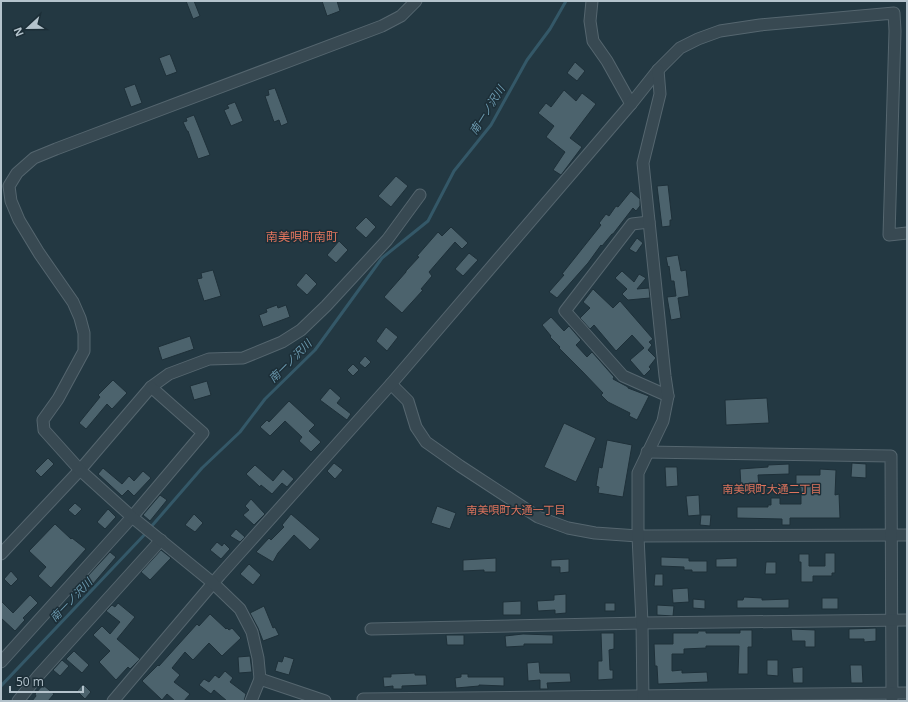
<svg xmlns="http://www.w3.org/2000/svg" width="908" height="702" viewBox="0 0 908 702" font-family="'Open Sans','Noto Sans JP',sans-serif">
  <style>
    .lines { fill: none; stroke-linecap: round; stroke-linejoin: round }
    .stream { stroke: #345868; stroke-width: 3 }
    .building { fill: #4c636d; stroke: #1e3039 }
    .minor-casing { stroke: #55666f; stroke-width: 13 }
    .minor { stroke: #384952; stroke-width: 11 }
    .labels { text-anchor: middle; stroke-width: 3; stroke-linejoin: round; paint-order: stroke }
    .water-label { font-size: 11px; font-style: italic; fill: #6b99ae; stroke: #1c2e37 }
    .neighbourhood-label { font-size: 11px; fill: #de745d; stroke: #1c2e37 }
    .quarter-label { font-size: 12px; fill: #de745d; stroke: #1c2e37 }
  </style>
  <rect width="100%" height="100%" fill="#233842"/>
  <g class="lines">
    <!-- stream -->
    <g class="stream">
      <polyline points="150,528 202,468 240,432 265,399 315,350 382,258 428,221 454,171 491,125 527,60 550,29 566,1"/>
      <polyline points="1,686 147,532"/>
    </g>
  </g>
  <!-- building -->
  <g class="building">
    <polygon points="186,1 194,1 200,16 193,19"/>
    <polygon points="322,1 337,1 340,11 327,16"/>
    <polygon points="170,54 177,72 166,76 159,58"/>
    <polygon points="575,62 585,71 577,81 567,73"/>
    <polygon points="135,84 142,103 131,107 124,88"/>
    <polygon points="275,88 288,123 281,126 279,120 274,122 265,96 269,95 268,90"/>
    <polygon points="564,90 576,101 582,93 596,104 570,138 582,147 561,175 553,170 565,152 546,137 554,126 538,113 546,103 551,107"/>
    <polygon points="235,102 243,121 231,126 224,110 229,108 227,105"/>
    <polygon points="194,115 210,155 198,159 188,131 187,131 183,122 187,121 186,118"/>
    <polygon points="396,176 408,186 391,207 378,196"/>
    <polygon points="668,185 672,220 670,220 670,226 662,227 657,186"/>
    <polygon points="631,191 640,199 640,206 636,211 633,208 613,234 612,234 602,246 601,245 588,263 557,298 549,292 564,275 562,274 601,225 599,223 606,214 609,216 616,206 618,207"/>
    <polygon points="366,217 376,227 366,238 355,228"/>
    <polygon points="451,227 468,243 462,249 455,242 429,272 432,276 421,289 423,290 402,313 384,297 406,272 406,271 419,257 417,256 438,232 442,236"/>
    <polygon points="637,238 643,243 636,253 629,249"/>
    <polygon points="339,241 348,250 336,263 327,255"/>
    <polygon points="469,253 478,260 463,276 455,269"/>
    <polygon points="678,255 681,271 686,270 689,296 678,298 681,318 671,320 667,297 676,296 674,281 671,281 669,266 668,267 666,257"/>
    <polygon points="213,270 221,296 204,301 197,279 202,278 201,273"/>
    <polygon points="622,271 634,282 639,274 646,278 637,289 649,288 650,298 628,300 622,294 627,289 615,278"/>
    <polygon points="306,273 317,284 307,295 296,285"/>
    <polygon points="593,289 613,308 620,301 653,339 649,342 652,345 648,350 656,358 649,367 651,369 644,376 630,360 644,348 632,335 616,351 594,325 590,329 580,318 590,308 583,302"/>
    <polygon points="277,305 278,308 286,305 290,317 263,327 259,315 267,312 266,309"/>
    <polygon points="551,317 564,331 569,326 581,340 576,345 587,357 592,352 614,377 613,379 628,387 628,388 649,396 637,420 629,416 630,413 608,402 601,395 603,393 582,371 559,348 560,347 550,337 551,336 542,325"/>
    <polygon points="386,327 398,337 387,351 376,341"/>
    <polygon points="190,336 194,349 162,360 158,347"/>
    <polygon points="365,356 371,362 365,368 359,363"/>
    <polygon points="353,364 359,370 353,376 347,370"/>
    <polygon points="113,380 127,393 112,409 107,404 86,429 79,423 100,397 98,395"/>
    <polygon points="207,381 211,395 194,400 190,386"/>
    <polygon points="330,388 341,398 337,403 351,414 347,420 320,400"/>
    <polygon points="767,398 769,423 726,425 725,400"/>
    <polygon points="289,401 315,425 309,431 321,442 311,452 299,441 302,437 285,421 270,436 260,427 267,420 269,422"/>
    <polygon points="564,423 596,438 576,482 544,467"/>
    <polygon points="607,440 632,445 623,497 598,493 599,487 596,486 599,467 602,468"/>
    <polygon points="48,458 54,464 41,477 35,471"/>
    <polygon points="334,463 343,470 335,479 327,471"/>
    <polygon points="852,463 866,464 866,478 851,477"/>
    <polygon points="789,464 789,474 758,475 759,486 741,487 740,469 768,467 768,465"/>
    <polygon points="255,465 273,481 283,469 294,479 287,487 282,483 272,494 261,485 260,487 246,474"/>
    <polygon points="665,467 677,467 678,486 666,487"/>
    <polygon points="103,468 122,484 129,476 134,481 143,471 151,478 134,496 128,490 122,496 98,474"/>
    <polygon points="820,469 836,470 835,495 839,494 840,518 790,518 790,525 782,525 782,519 737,518 737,507 768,507 768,505 771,505 771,498 780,498 780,504 801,504 801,488 796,487 796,475 820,475"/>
    <polygon points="160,495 167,500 150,521 143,515"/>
    <polygon points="699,495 700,515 688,516 686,496"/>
    <polygon points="251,499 265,514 254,525 243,515 249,510 245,506"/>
    <polygon points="75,503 82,509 75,516 68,510"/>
    <polygon points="437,506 456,513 450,529 431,523"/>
    <polygon points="108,509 116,517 105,529 97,522"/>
    <polygon points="194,514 203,523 195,532 185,525"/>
    <polygon points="291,514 320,539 310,550 294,535 278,553 273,562 256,552 269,538 271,540 284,527 282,525"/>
    <polygon points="701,515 711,515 710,526 700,525"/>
    <polygon points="55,524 71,539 72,538 86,549 51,588 38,576 46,567 29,551"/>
    <polygon points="236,529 245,537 240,542 230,536"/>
    <polygon points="217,542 222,546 224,543 230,549 221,559 210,550"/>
    <polygon points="161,550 171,558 150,580 141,572"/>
    <polygon points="110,552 116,557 93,584 86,578"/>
    <polygon points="825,553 835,553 835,573 832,573 832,576 813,576 813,582 801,582 801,562 799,562 799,554 809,554 809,566 825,566"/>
    <polygon points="661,557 689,558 689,561 707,561 707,572 692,572 692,570 684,570 684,567 661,566"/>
    <polygon points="496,558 496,572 484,572 484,570 463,571 463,560"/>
    <polygon points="737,558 737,567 716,567 716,559"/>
    <polygon points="569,559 569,572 560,573 560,567 551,567 551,560"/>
    <polygon points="766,562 776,562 776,574 765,574"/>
    <polygon points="249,564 261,575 253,585 240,574"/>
    <polygon points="11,571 18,579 11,586 4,579"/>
    <polygon points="655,574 663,574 663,586 654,586"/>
    <polygon points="688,588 689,602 673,603 672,589"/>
    <polygon points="566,594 566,613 555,614 555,610 538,611 537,601 554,600 554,595"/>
    <polygon points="30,595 38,603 23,618 25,620 15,631 1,618 1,601 13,613"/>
    <polygon points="744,597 762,598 762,600 789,599 789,608 737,608 737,600 743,600"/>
    <rect x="822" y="598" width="16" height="11"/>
    <polygon points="693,599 705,600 705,609 693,608"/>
    <polygon points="521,601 521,615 503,615 503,602"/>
    <polygon points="118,603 135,617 117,639 140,659 130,669 128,667 116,680 99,662 110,651 93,635 102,626 110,634 120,622 106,611 112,605 115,607"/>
    <rect x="605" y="603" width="10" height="8"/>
    <polygon points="657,605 674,606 673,616 657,615"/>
    <polygon points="264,606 273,628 275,627 279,635 263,641 258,628 250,613"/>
    <polygon points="210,614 226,629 227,628 229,630 232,628 241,638 222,656 209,643 193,660 185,652 172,668 180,675 174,682 190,694 184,701 175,701 167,694 162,700 142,681 158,665 159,666 197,624 199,626"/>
    <polygon points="876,628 876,641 864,642 864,639 849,639 849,629"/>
    <polygon points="791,629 815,630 815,647 805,647 805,641 792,641"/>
    <polygon points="740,630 752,630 752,647 748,647 748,674 738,674 739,646 706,646 706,648 684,649 684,654 672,654 672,671 682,670 682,673 707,672 708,682 658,684 657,666 655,666 654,644 673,644 673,633 698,633 698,631 706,631 706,633 740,633"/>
    <polygon points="601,633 614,633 614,649 609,650 610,670 613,670 613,679 598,680 598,661 602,661"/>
    <polygon points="523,634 553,635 553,644 524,644 524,646 506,647 505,636"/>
    <polygon points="446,635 464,635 464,645 447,645"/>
    <polygon points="74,651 89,665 82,673 66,659"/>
    <polygon points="250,656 252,672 239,673 238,657"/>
    <polygon points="284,656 294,659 289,675 275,671 278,661 282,662"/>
    <polygon points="62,660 69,666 60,676 53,670"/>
    <polygon points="767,660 778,660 778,676 767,675"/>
    <polygon points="539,662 540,673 570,673 571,682 547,683 548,689 540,689 540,680 528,681 527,663"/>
    <polygon points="850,665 862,665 863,683 851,683"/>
    <polygon points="803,667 803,683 793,683 792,668"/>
    <polygon points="225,671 233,678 230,682 246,694 244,701 227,701 214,690 211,694 199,685 204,679 209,682 215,675 219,678"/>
    <polygon points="415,673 415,675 426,675 427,685 402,686 402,689 393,689 393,686 384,687 383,677 391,677 391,674"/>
    <polygon points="461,674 468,674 468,677 504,677 504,686 479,685 479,686 456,688 455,678 461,677"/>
    <polygon points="83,684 91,692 85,699 77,691"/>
    <polygon points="43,685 54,694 48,701 32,701 36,696 35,694"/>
  </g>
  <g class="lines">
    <defs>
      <g id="minor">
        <polyline points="592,1 590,21 593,41 607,61 631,104"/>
        <polyline points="649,222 632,224 565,311 623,376 668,396"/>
        <polyline points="391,384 408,401 416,427 426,442 460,466 538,517 568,528 595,533 638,536 907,535"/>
        <polyline points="647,452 891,456 892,701"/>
        <polyline points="1,554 80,470 151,387 169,374 209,359 243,358 282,342 301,330 326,306 387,240 420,195"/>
        <polyline points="371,629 642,623 907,620"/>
        <polyline points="1,662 132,517 203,433 151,387"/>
        <polyline points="260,679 325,701"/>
        <polyline points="363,699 907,693"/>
        <polyline points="18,701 38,676 161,540"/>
        <polyline points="113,701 220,575 391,384 631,104 658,70 680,48 698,39 720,31 760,25 894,13 895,31 889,235 907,233"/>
        <polyline points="251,701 260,679 258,658 252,632 240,609 213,583 132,517 80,470 44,430 43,420 58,399 84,351 84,333 80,318 73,302 39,253 19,220 11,201 9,186 17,173 34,158 56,149 382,26 401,16 416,1"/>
        <polyline points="643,701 642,623 638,536 638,473 663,421 668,396 665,376 643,163 660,94 658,70"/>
      </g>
    </defs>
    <!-- minor casing -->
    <use href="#minor" class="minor-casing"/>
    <!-- minor -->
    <use href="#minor" class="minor"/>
  </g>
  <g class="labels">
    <!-- water labels -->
    <g class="water-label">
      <text transform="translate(487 110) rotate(-58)" y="4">南一ノ沢川</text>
      <text transform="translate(290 361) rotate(-45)" y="4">南一ノ沢川</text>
      <text transform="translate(71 600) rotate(-46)" y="4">南一ノ沢川</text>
    </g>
    <!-- neighbourhood labels -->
    <g class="neighbourhood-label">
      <text x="772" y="493">南美唄町大通二丁目</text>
      <text x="516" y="514">南美唄町大通一丁目</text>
    </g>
    <!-- quarter labels -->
    <g class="quarter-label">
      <text x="302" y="241">南美唄町南町</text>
    </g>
  </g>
  <!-- border -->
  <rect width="908" height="702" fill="none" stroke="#b4c3cc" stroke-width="4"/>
  <!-- north arrow -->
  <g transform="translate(28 28) rotate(248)" stroke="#1c2e37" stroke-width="3" paint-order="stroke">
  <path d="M0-3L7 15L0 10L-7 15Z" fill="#b4c3cc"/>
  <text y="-6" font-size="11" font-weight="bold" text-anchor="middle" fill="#b4c3cc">N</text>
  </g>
  <!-- scale -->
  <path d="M10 686v6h73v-6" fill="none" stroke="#b4c3cc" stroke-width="2"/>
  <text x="16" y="686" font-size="12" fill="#b4c3cc" stroke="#1c2e37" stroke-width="3" paint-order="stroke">50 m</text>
</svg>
